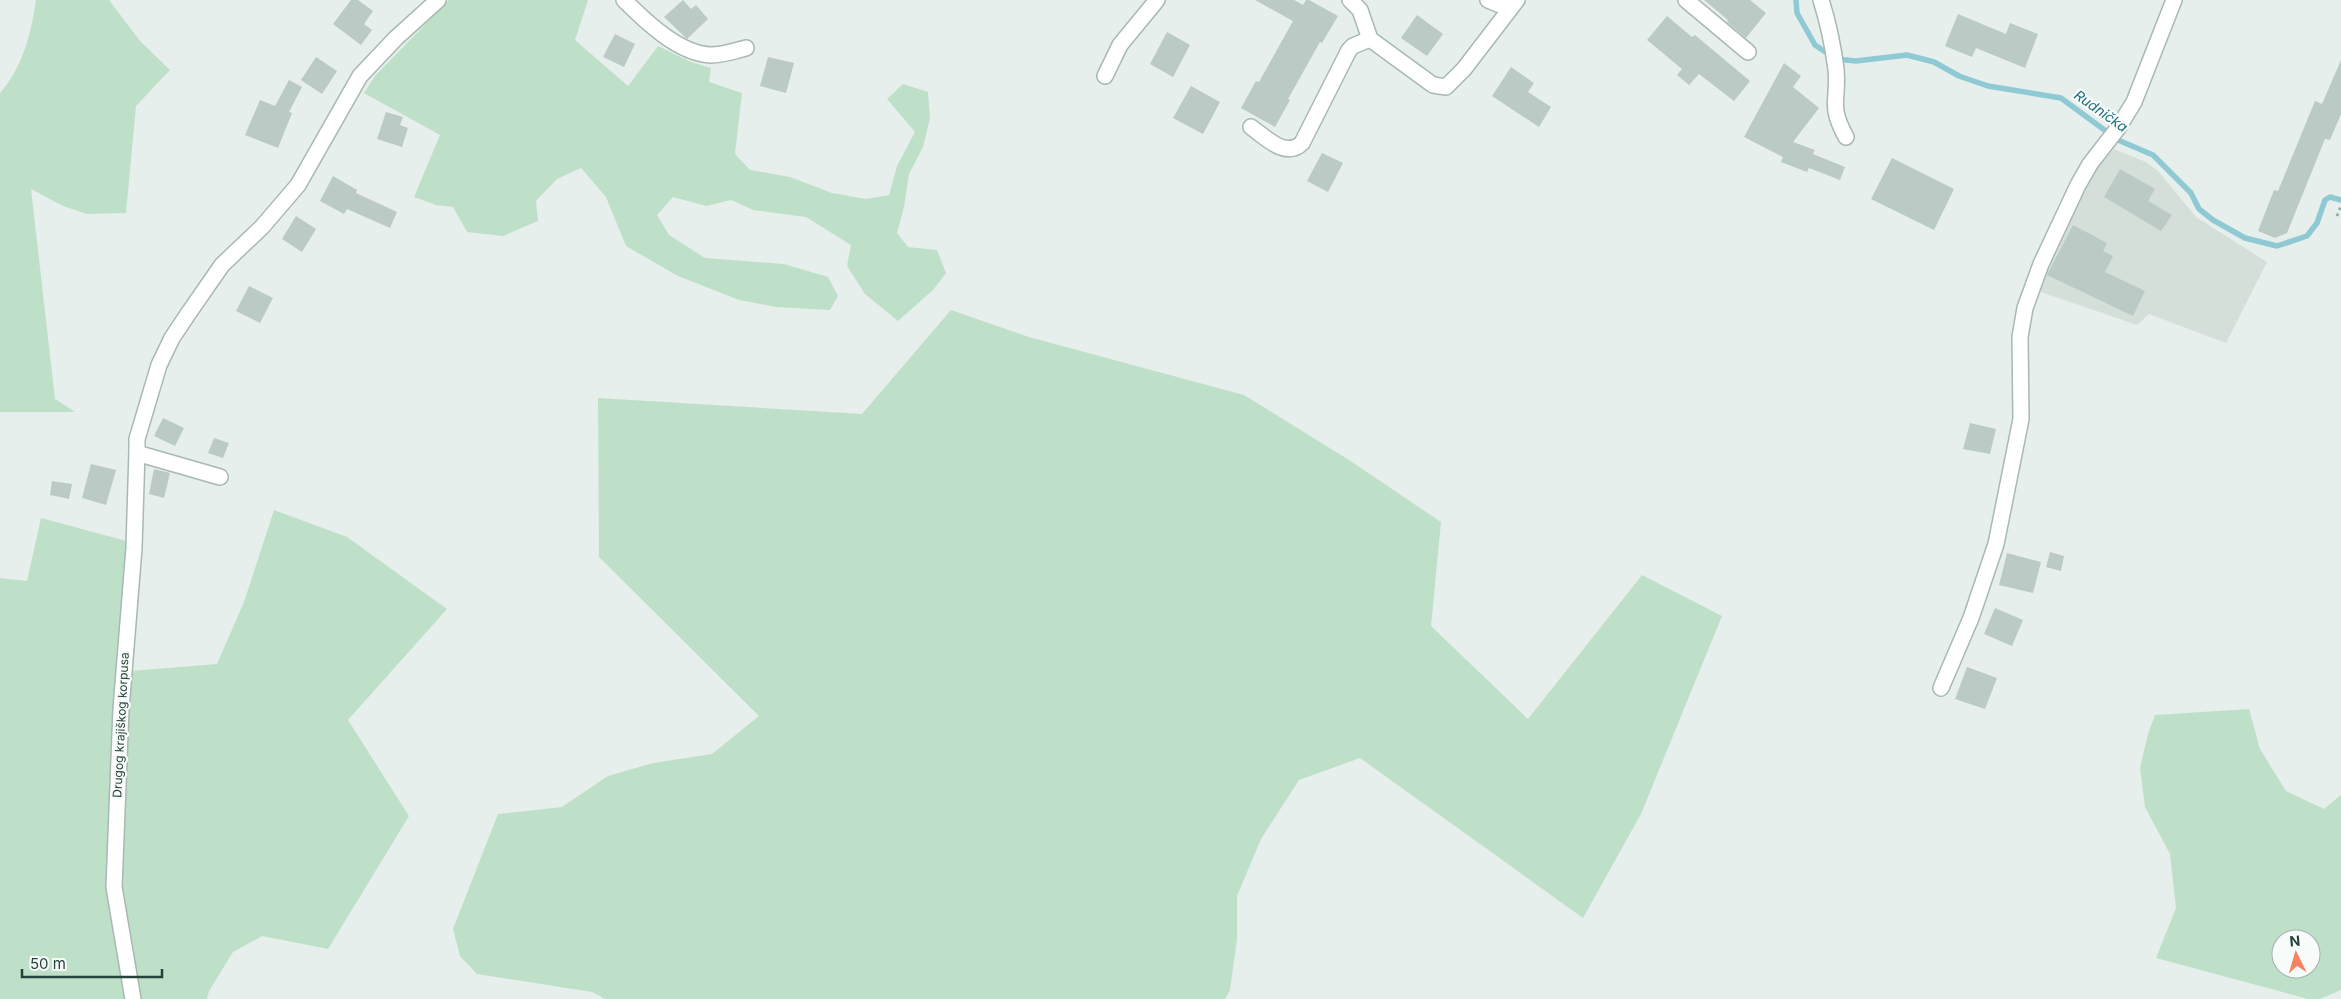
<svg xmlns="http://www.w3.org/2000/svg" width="2341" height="999" viewBox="0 0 2341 999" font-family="Inter,sans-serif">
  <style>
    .built { fill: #d4dfda }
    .green { fill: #bfe0c8; fill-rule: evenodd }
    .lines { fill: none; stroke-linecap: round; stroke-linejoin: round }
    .stream { stroke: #8ec9d4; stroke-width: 5.5 }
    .building { fill: #bbcac4 }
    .street-casing { stroke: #a8b8b2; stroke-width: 18 }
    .path { stroke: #86b3a5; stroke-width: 3; stroke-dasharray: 2.5 4; stroke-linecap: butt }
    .street { stroke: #fff; stroke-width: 15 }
    .labels { text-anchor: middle; stroke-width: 4.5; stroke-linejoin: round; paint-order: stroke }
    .street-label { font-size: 12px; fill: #24423a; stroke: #f7fbf9 }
    .water-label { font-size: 14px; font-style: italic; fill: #1c6f80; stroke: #f7fbf9 }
  </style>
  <rect width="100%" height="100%" fill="#e6efeb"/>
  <!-- built -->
  <polygon class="built" points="2114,149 2146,162 2158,171 2196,217 2267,262 2226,343 2149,314 2137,325 2038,291 2094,171"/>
  <!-- green -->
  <g class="green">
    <path d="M36 0H109L140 41 170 70 136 106 126 213 87 214 63 206 31 189 55 399 75 412H0V93C23 67 31 34 36 0Z"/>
    <polygon points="449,0 588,0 575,40 628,86 658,46 691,62 711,68 709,82 742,93 735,154 750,170 790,177 832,193 866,199 889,195 897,166 915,132 887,99 903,84 928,92 930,118 923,147 909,174 904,207 897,233 908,247 937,250 946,273 933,290 898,321 865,294 847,266 851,245 806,217 753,210 731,200 706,206 673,197 657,215 669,235 705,258 784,264 828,277 838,296 830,310 776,307 739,300 678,276 626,246 606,197 581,168 557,179 536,201 538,221 503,236 467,232 453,207 436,205 414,197 440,135 364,93 375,76"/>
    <polygon points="951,310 1029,337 1244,395 1349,460 1441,522 1431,626 1528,719 1642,575 1722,616 1641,814 1583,918 1360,758 1299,780 1261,839 1237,896 1237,939 1230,990 1225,999 605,999 592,992 477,974 460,956 453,929 498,814 562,807 608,776 653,763 712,754 759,716 599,557 598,398 862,414"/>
    <polygon points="274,510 347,537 447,609 348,720 409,816 328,949 262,936 233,952 209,991 207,999 0,999 0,578 27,581 41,518 130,542 130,671 217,664 244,602"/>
    <path d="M2249 709 2260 749 2286 791 2324 809 2341 795V990L2320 999H2308L2156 958 2176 908 2170 854 2145 807 2140 768 2148 734 2155 715ZM2281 939H2311V969H2281Z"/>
  </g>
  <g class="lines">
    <!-- stream -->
    <polyline class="stream" points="1796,0 1797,13 1815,45 1836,59 1856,61 1907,55 1934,62 1959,76 1988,86 2061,98 2118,140 2153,155 2191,193 2199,209 2213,220 2245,238 2277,246 2307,236 2317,223 2325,200 2330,197 2341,200"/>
  </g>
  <!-- building -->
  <g class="building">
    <polygon points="351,0 358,0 373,11 364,24 372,30 361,45 333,24"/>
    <polygon points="683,0 691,9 696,5 708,19 687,39 664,17"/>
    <polygon points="1255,0 1294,0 1303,5 1306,0 1309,0 1338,16 1322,43 1320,42 1288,99 1290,100 1275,127 1241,108 1256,81 1259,82 1293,21"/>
    <polygon points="1704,0 1750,0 1766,13 1746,38 1727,22 1728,20"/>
    <polygon points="1958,14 2006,34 2010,23 2038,34 2025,68 1976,48 1972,57 1945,46"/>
    <polygon points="1417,15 1443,34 1427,56 1401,38"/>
    <polygon points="1667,16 1692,37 1695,35 1750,81 1734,101 1699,74 1689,85 1677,75 1682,69 1647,40"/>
    <polygon points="1167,32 1190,45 1173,77 1150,64"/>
    <polygon points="615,34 635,44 624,67 603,57"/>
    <polygon points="316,57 337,71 322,94 301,80"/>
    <polygon points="768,57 794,63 786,93 760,86"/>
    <polygon points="2341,60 2341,114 2330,140 2325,139 2287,233 2275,238 2258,231 2274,190 2278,191 2315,101 2322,104"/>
    <polygon points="1784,63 1801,76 1793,87 1819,108 1793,142 1815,150 1813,154 1845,167 1840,180 1809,168 1807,172 1781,162 1783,157 1744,137"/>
    <polygon points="1511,67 1534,83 1528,92 1551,107 1539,127 1492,96"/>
    <polygon points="289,80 302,87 289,112 292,113 278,148 245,135 260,100 275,106"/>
    <polygon points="1191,86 1220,102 1203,134 1173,118"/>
    <polygon points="386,112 403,117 400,125 408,128 402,147 377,139"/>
    <polygon points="1322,153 1343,163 1328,192 1307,181"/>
    <polygon points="1892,158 1954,189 1934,230 1871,199"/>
    <polygon points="2120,169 2155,189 2148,201 2172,215 2161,231 2104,197"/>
    <polygon points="333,176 357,190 356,193 397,212 390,228 347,209 344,214 320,201"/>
    <polygon points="296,216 316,229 302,252 282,239"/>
    <polygon points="2073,225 2107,243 2103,251 2113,256 2105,272 2145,291 2133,316 2047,275"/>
    <polygon points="249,286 273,298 260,323 236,311"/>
    <polygon points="163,418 184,428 175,446 154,436"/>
    <polygon points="1970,423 1996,429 1990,454 1963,449"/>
    <polygon points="214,438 229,443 223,458 208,453"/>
    <polygon points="91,464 116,470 106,505 82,498"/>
    <polygon points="154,469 170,473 164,498 149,494"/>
    <polygon points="52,481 72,484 69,499 50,495"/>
    <polygon points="2050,552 2064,556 2061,571 2046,567"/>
    <polygon points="2007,553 2041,562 2033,593 1999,585"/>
    <polygon points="1995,608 2023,620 2012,646 1984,634"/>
    <polygon points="1967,667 1997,678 1985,709 1955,699"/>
  </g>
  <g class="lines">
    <defs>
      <g id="street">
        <path d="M624 0C645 21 679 54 711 55 723 55 734 51 746 48"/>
        <polyline points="1350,0 1360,10 1370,39"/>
        <polyline points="1488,0 1510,9 1517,0"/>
        <polyline points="1686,0 1748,52"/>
        <path d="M1821 0C1828 22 1833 46 1836 69 1839 101 1828 104 1846 137"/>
        <polyline points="1105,76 1120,45 1157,0"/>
        <path d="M1251 127C1265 137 1286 159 1302 143L1349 50 1353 46 1370 39 1433 85 1446 87 1464 69 1510 9"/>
        <polyline points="220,477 140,454 137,451 137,439 159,365 172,338 188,314 222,265 262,227 298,185 360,76 396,38 438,0"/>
        <polyline points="1941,688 1971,618 1996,544 2021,419 2020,337 2025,308 2041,264 2078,185 2090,164 2118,128 2134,102 2174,0"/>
        <polyline points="133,999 114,887 121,709 134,548 137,451"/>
      </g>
    </defs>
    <!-- street casing -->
    <use href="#street" class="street-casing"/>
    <!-- path -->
    <polyline class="path" points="2337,216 2341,206"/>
    <!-- street -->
    <use href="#street" class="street"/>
  </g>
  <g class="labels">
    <!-- street labels -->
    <g class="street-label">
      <text transform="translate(121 725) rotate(-87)" y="4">Drugog krajiškog korpusa</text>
    </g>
    <!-- water labels -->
    <g class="water-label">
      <text transform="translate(2101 111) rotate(35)" y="5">Rudnička</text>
    </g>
  </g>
  <!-- north arrow -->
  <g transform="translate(2296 954) rotate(355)"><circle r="24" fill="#f7fbf9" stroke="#a3b1ad"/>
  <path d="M0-4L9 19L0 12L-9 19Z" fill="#f4845f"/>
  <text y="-8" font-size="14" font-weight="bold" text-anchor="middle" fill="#24423a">N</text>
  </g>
  <!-- scale -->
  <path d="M22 969v8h140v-8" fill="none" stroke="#24423a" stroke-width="2.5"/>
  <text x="30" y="969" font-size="15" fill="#24423a" stroke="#f7fbf9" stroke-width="4" paint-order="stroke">50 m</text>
</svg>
